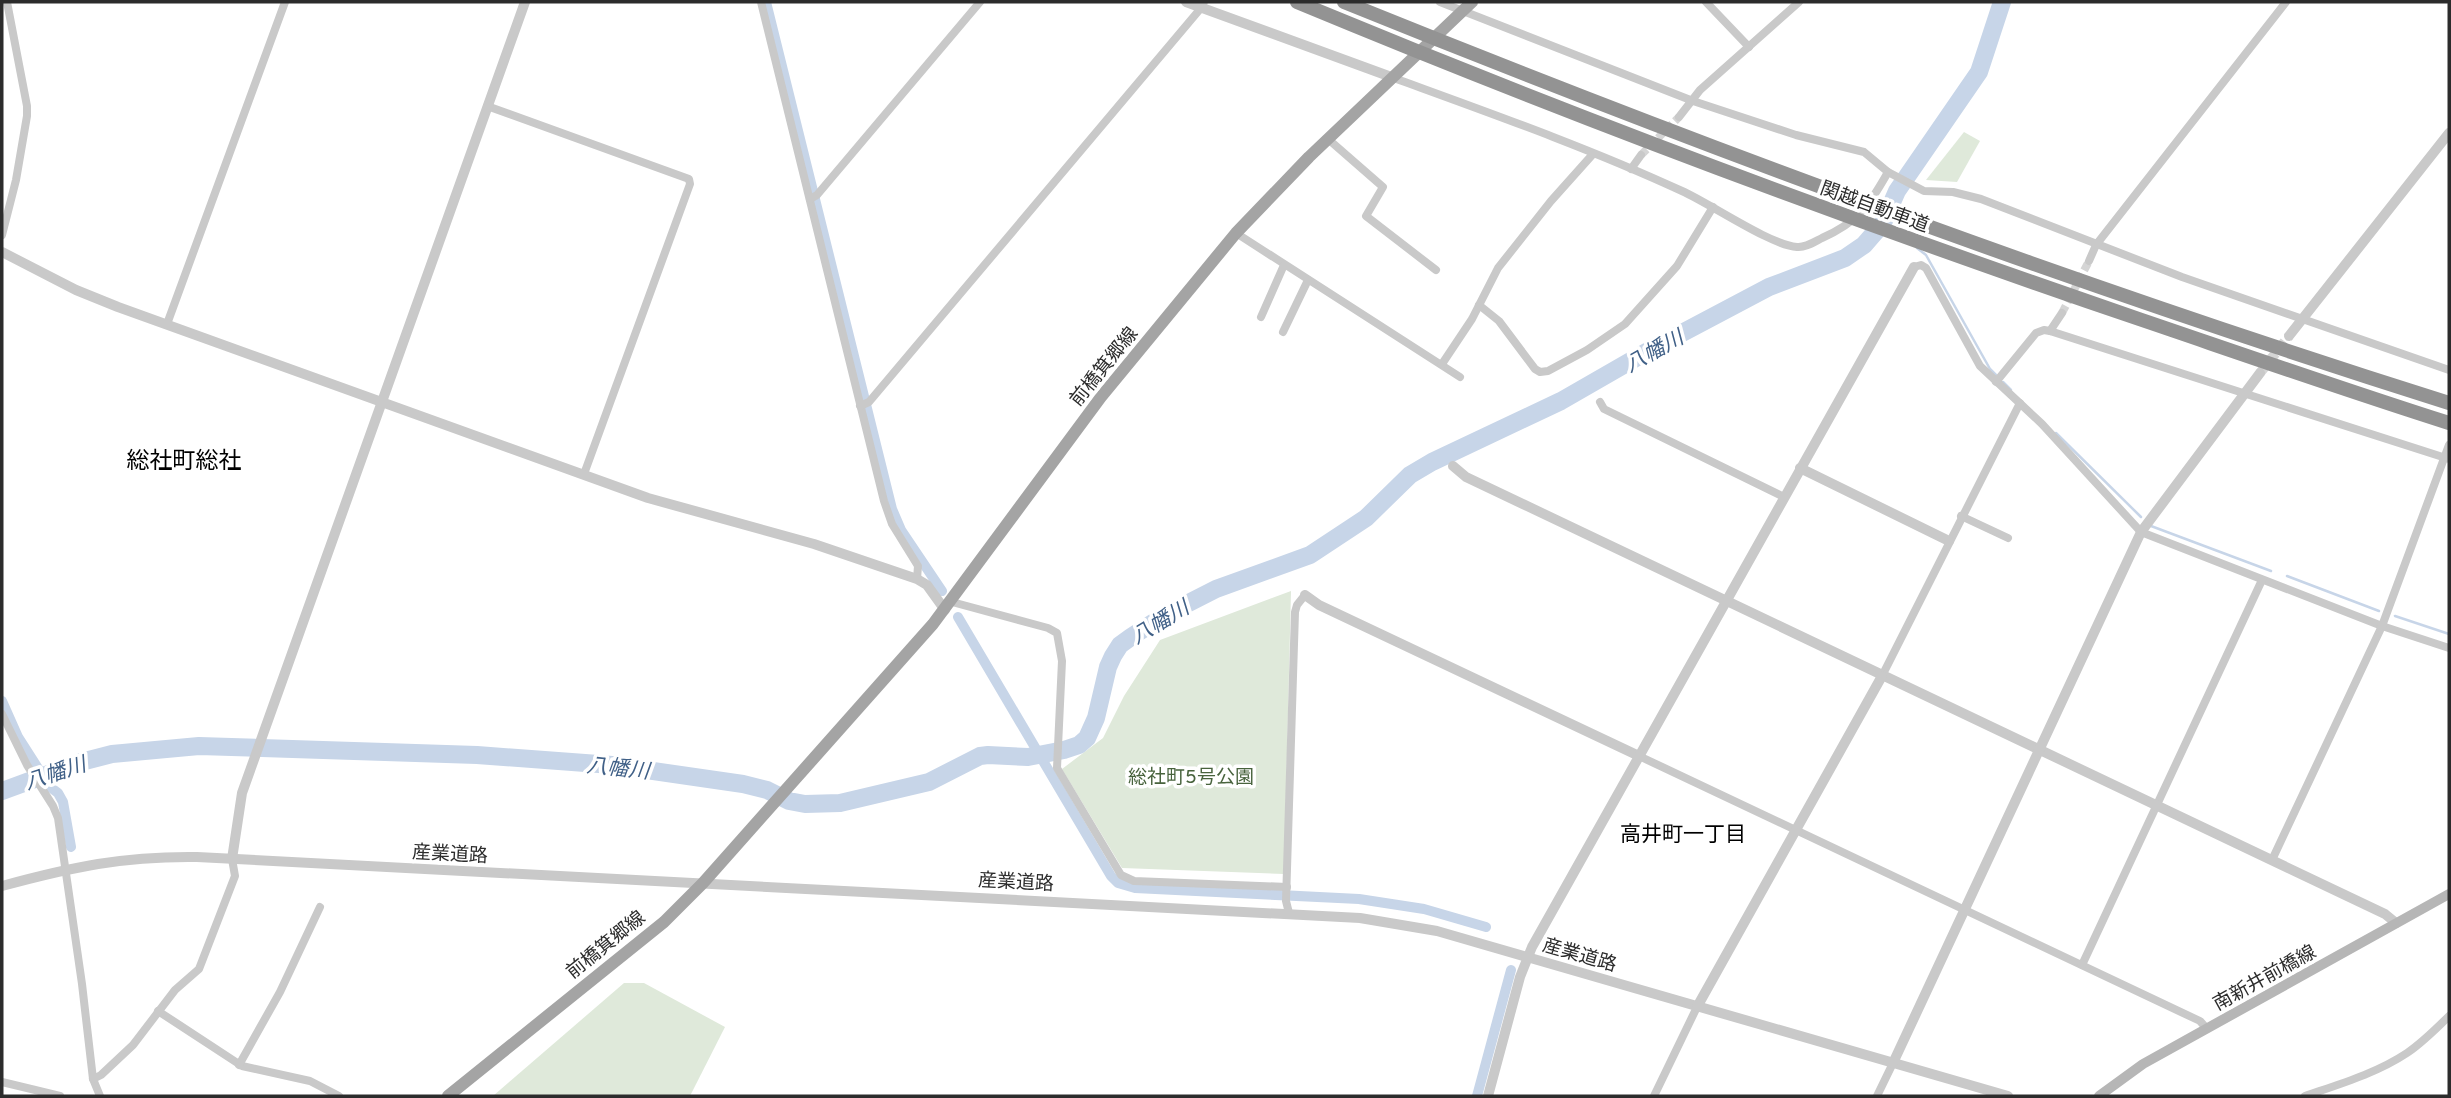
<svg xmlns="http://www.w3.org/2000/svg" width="2451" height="1098" viewBox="0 0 2451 1098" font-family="Overpass,'Noto Sans JP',sans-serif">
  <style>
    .green { fill: #dfe9da }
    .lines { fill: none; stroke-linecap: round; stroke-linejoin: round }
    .stream { stroke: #c7d5e8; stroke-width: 2.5 }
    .canal { stroke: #c7d5e8; stroke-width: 10 }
    .river { stroke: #c7d5e8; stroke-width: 18 }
    .minor-tunnel { stroke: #d5d5d5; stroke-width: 8; stroke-dasharray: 8 4; stroke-linecap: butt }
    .tertiary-tunnel { stroke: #d5d5d5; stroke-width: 10; stroke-dasharray: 10 5; stroke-linecap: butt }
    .minor { stroke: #c9c9c9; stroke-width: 8 }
    .tertiary { stroke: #c9c9c9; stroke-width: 10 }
    .secondary { stroke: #b6b6b6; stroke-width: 10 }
    .primary { stroke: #a4a4a4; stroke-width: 12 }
    .motorway { stroke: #939393; stroke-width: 14 }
    .labels { text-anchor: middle; stroke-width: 7; stroke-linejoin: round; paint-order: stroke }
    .street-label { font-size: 19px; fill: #2c2c2c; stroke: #fff }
    .park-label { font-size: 19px; fill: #48633d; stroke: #fff }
    .water-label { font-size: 21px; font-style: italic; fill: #406087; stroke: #fff }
    .neighbourhood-label { font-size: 21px; fill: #000; stroke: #fff }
    .quarter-label { font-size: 23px; fill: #000; stroke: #fff }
  </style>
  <rect width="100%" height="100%" fill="#fff"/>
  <!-- green -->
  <g class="green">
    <polygon points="1964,132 1980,141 1957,182 1926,180"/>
    <polygon points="1291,591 1284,874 1122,868 1062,769 1103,738 1124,696 1160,640"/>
    <polygon points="624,983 644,983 725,1027 690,1096 493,1096"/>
  </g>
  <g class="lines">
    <!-- stream -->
    <g class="stream">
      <polyline points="1917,248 1926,255 1990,369 1996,375"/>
      <polyline points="2003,382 2011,390"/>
      <polyline points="2056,433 2141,517"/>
      <polyline points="2151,526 2271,571"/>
      <polyline points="2287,576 2379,611"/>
      <polyline points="2395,616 2449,634"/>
    </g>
    <!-- canal -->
    <g class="canal">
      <polyline points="766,2 892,509 901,530 942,591"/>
      <polyline points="958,617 1111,876 1118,883 1135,888 1359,899 1424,909 1486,927"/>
      <polyline points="2,701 18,737 50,787 58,793 63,802 71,847"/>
      <polyline points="1477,1096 1511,970"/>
    </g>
    <!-- river -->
    <polyline class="river" points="2,791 81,762 112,754 199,746 477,755 612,765 743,784 767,790 789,801 805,804 840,803 929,782 980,756 988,755 1028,757 1064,750 1079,745 1087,738 1096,718 1108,667 1113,656 1120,645 1131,637 1165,615 1216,589 1310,555 1366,518 1410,475 1432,462 1561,401 1648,351 1769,287 1845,258 1864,245 1883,223 1897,191 1979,72 2002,2"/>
    <!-- minor-tunnel -->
    <g class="minor-tunnel">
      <polyline points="1641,155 1679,117"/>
      <polyline points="2062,313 2089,261"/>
    </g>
    <!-- tertiary-tunnel -->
    <polyline class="tertiary-tunnel" points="2260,373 2289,336"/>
    <!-- minor -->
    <g class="minor">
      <polyline points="761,2 884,501 892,524 918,566 917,579"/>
      <polyline points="1440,2 1693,101 1796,135 1864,152 1888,172 1924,191 1953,192 1981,199 2182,277 2449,370"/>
      <polyline points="1706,2 1749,47"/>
      <path d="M1394 78C1490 113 1589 148 1682 191 1711 204 1770 245 1797 247 1805 248 1814 242 1822 238 1858 222 1869 206 1888 172"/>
      <polyline points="487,106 689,179 690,184 584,474"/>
      <polyline points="1679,117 1700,90 1799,2"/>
      <polyline points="1328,139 1383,187 1366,216 1436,270"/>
      <polyline points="1631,169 1641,155"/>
      <polyline points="810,199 817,195 980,2"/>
      <polyline points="1236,233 1460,377"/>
      <polyline points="2,235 16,180 27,116 27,106 7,2"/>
      <polyline points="2089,261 2096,245 2286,2"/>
      <polyline points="1914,267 1921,265 1926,268 1980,366 2042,424 2141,532 2382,626 2449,648"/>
      <polyline points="1479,305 1499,321 1535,369 1540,372 1548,371 1587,350 1625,324 1677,266 1713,207"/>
      <polyline points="1261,317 1284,265"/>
      <polyline points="167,324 285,2"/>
      <polyline points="2050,331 2062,313"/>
      <polyline points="1283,332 1308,280"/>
      <polyline points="1442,364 1472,319 1498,268 1551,201 1593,154"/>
      <polyline points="1996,382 2036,333 2044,330 2050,331 2449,459"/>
      <polyline points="1600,402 1604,409 1784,497"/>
      <polyline points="860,406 869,402 1201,8 1204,2"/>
      <polyline points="1961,516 2008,538"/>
      <polyline points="952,602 1048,628 1057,633 1062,661 1057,768 1121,875 1134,881 1287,887"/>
      <polyline points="1882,676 2020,403"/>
      <polyline points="2,714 27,765 53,806 58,818 82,984 93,1079 100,1096"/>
      <polyline points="1639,756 2200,1021 2207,1029"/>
      <polyline points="2272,860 2382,626 2449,445"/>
      <polyline points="1289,913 1286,901 1295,612 1297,605 1305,595"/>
      <polyline points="2082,965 2262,580"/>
      <polyline points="158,1011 242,1066 310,1081 339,1096"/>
      <polyline points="239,1065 280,992 320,907"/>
      <polyline points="93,1079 101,1075 133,1045 175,990 199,969 235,876 232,859"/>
      <polyline points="2,1082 60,1096"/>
      <polyline points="1654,1096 1697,1007"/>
      <polyline points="1877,1096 1893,1063"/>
      <path d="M2305 1096C2340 1084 2377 1073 2407 1053 2423 1042 2436 1029 2449 1016"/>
    </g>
    <!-- tertiary -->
    <g class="tertiary">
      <polyline points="1186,2 1394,78"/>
      <polyline points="2,252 76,290 118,307 648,498 814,544 917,579 927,585 945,610"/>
      <polyline points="2289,336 2449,133"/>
      <polyline points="1453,466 1466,477 2385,914 2396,923"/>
      <polyline points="1800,468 1949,541"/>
      <polyline points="1305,595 1319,605 1639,756"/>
      <polyline points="232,859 242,793 525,2"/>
      <path d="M2 886C72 867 123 856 197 857L1360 918 1437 931 2008 1096"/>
      <polyline points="1697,1007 1882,676"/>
      <polyline points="1893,1063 2141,532 2260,373"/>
      <polyline points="1488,1096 1520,977 1532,947 1914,267"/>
    </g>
    <!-- secondary -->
    <polyline class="secondary" points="2099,1096 2143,1064 2449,894"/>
    <!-- primary -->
    <polyline class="primary" points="448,1096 664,922 703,883 933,624 1101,397 1236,233 1309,157 1472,2"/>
    <!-- motorway -->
    <g class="motorway">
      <path d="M1297 2C1574 117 1855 222 2139 319 2242 354 2345 390 2449 423"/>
      <path d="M1344 2C1707 149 2075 285 2449 403"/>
    </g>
  </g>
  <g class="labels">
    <!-- street labels -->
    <g class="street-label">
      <text transform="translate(1875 206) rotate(20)" y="7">関越自動車道</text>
      <text transform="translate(1103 366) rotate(-51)" y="7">前橋箕郷線</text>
      <text transform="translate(450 853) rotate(3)" y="7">産業道路</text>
      <text transform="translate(1016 881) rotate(3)" y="7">産業道路</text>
      <text transform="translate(605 944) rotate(-39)" y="7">前橋箕郷線</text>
      <text transform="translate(1580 954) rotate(16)" y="7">産業道路</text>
      <text transform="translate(2264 977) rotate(-29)" y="7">南新井前橋線</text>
    </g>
    <!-- park labels -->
    <g class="park-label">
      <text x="1191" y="783">総社町5号公園</text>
    </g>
    <!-- water labels -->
    <g class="water-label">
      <text transform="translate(1654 351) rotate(-29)" y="7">八幡川</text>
      <text transform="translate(1160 622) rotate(-31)" y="7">八幡川</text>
      <text transform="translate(618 768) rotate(6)" y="7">八幡川</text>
      <text transform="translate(55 773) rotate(-18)" y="7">八幡川</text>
    </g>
    <!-- neighbourhood labels -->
    <g class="neighbourhood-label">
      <text x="1683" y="841">高井町一丁目</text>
    </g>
    <!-- quarter labels -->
    <g class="quarter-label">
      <text x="184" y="468">総社町総社</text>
    </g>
  </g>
  <!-- border -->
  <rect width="2451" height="1098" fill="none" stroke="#2c2c2c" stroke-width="7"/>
</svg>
